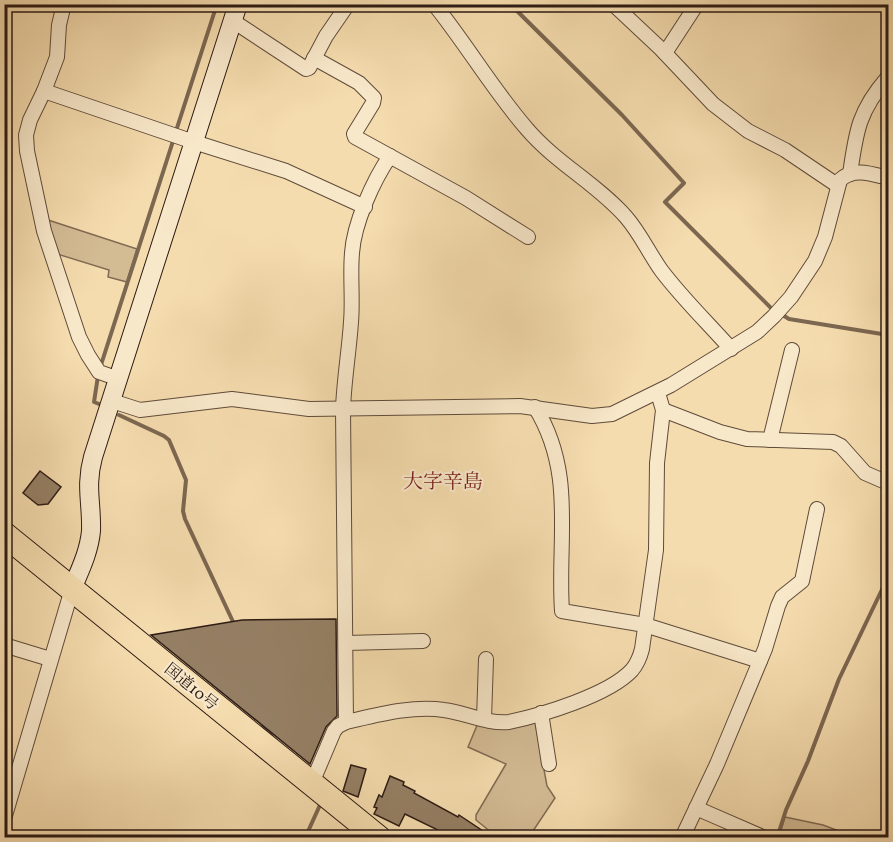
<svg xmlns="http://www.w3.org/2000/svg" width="893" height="842" viewBox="0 0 893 842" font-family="Vollkorn,'Noto Serif JP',serif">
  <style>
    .green { fill: #d3bb94; stroke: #806b54; stroke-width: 1.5 }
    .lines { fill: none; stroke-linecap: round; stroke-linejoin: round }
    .stream { stroke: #7c6751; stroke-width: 4 }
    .building { fill: #957f64; stroke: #2d1b14; stroke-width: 1.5 }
    .street-casing { stroke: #5f4b3a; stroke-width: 16 }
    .secondary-casing { stroke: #2d1b14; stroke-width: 20 }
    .highway-casing { stroke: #2d1b14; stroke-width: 26 }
    .street { stroke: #f8e8ca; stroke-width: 14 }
    .secondary { stroke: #f8e8ca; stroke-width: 18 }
    .highway { stroke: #f5dcae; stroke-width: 24 }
    .labels { text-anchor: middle; stroke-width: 4.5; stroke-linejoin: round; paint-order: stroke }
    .street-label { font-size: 16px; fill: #2d1b14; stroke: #f8e8ca }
    .quarter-label { font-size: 20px; fill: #7a1f14; stroke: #f8e8ca }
  </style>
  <rect width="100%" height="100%" fill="#f5dcae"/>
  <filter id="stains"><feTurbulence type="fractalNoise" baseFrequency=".00333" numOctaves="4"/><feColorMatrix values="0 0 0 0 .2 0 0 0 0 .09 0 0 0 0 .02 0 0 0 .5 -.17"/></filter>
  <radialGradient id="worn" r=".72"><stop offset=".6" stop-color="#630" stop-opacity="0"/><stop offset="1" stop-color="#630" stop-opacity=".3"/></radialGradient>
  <!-- green -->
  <g class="green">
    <polygon points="45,219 137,249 127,282 108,277 109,270 57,254"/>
    <polygon points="535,721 547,786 555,798 529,837 497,837 476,820 476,815 506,764 468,747 478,723"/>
    <polygon points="785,817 823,825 855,837 779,837"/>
  </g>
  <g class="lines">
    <!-- stream -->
    <g class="stream">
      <polyline points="510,4 622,115 684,183 665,202 774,311"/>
      <polyline points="176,131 217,4"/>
      <polyline points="781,314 789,319 888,335"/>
      <polyline points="100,368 174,138"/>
      <polyline points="98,376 94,402 99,404"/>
      <polyline points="119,415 164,436 169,440 186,480 183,511 185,519 235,626"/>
      <polyline points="263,725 273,738"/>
      <polyline points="305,838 320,805 319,803"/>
      <polyline points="777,838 786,810 808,761 839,679 888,577"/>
    </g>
  </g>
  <!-- building -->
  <g class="building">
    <polygon points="40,471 61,487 48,504 38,505 23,493"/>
    <polygon points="336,619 337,716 326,727 310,764 151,635 242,620"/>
    <polygon points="351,765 366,769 358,797 343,791"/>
    <polygon points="390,776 404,782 403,785 415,791 414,793 458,817 459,815 492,837 434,837 438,830 405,814 399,826 374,814 377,808 374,807 379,795 382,797"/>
  </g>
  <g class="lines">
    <defs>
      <g id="street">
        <polyline points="64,4 59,25 57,57 44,91 30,120 26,135 27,151 44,231 79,337 88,355 99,372 119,379"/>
        <path d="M434 4C467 45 493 90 527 129 556 163 597 184 626 217 640 233 649 253 661 270 682 298 708 323 731 349"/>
        <polyline points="613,4 661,49 713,104 748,131 785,150 837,185"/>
        <polyline points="233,21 306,69 309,68 326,36 348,4"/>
        <polyline points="665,53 697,4"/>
        <polyline points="314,58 359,83 374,98 373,103 354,134 355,137 466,198 528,237"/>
        <polyline points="44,91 194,142 286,171 365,207"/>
        <path d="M850 174C856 131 859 110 888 77"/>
        <path d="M112 401 140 410 232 399 309 409 520 406 592 416 612 414 671 385 757 332 774 316 791 297 815 261 825 237 840 180C854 167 872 174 888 178"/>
        <path d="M535 407C576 473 557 540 562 611L645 625 760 661"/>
        <polyline points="663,410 720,432 747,439 833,442 841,446 865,473 888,483"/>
        <polyline points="770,440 792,350"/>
        <polyline points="346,643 423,641"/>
        <polyline points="4,645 50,659"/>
        <polyline points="541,713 549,764"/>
        <polyline points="484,719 486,659"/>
        <path d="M346 722 343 409C344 380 349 352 351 322 353 299 350 276 352 253 354 223 373 181 390 156"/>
        <path d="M312 783 334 731 338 726 346 722C377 715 413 705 444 710 466 713 487 724 509 722 542 715 609 695 632 670 637 664 640 657 642 649L656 550 657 463 663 410 658 393"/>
        <polyline points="696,808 765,838"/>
        <polyline points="4,819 72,589"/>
        <polyline points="682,838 717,764 765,649 778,606 782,597 802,581 817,509"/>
      </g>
      <path id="secondary" d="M72 589C80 570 89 552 91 531 92 504 85 486 93 457L238 4"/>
      <polyline id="highway" points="4,534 379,838"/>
    </defs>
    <!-- street casing -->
    <use href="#street" class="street-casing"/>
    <!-- secondary casing -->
    <use href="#secondary" class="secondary-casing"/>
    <!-- highway casing -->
    <use href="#highway" class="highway-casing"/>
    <!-- street -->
    <use href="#street" class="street"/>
    <!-- secondary -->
    <use href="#secondary" class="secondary"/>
    <!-- highway -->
    <use href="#highway" class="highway"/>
  </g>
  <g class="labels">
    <!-- street labels -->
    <g class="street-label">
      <text transform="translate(192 686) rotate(39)" y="6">国道10号</text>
    </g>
    <!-- quarter labels -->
    <g class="quarter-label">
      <text x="443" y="488">大字辛島</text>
    </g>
  </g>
  <!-- margin -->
  <rect width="893" height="842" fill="none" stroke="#f5dcae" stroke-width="24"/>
  <rect x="6" y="6" width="881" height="830" fill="none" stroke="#2d1b14" stroke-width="3"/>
  <rect x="12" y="12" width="869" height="818" fill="none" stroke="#2d1b14" stroke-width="1.5"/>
  <rect width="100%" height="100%" filter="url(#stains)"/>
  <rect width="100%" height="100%" fill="url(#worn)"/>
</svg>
